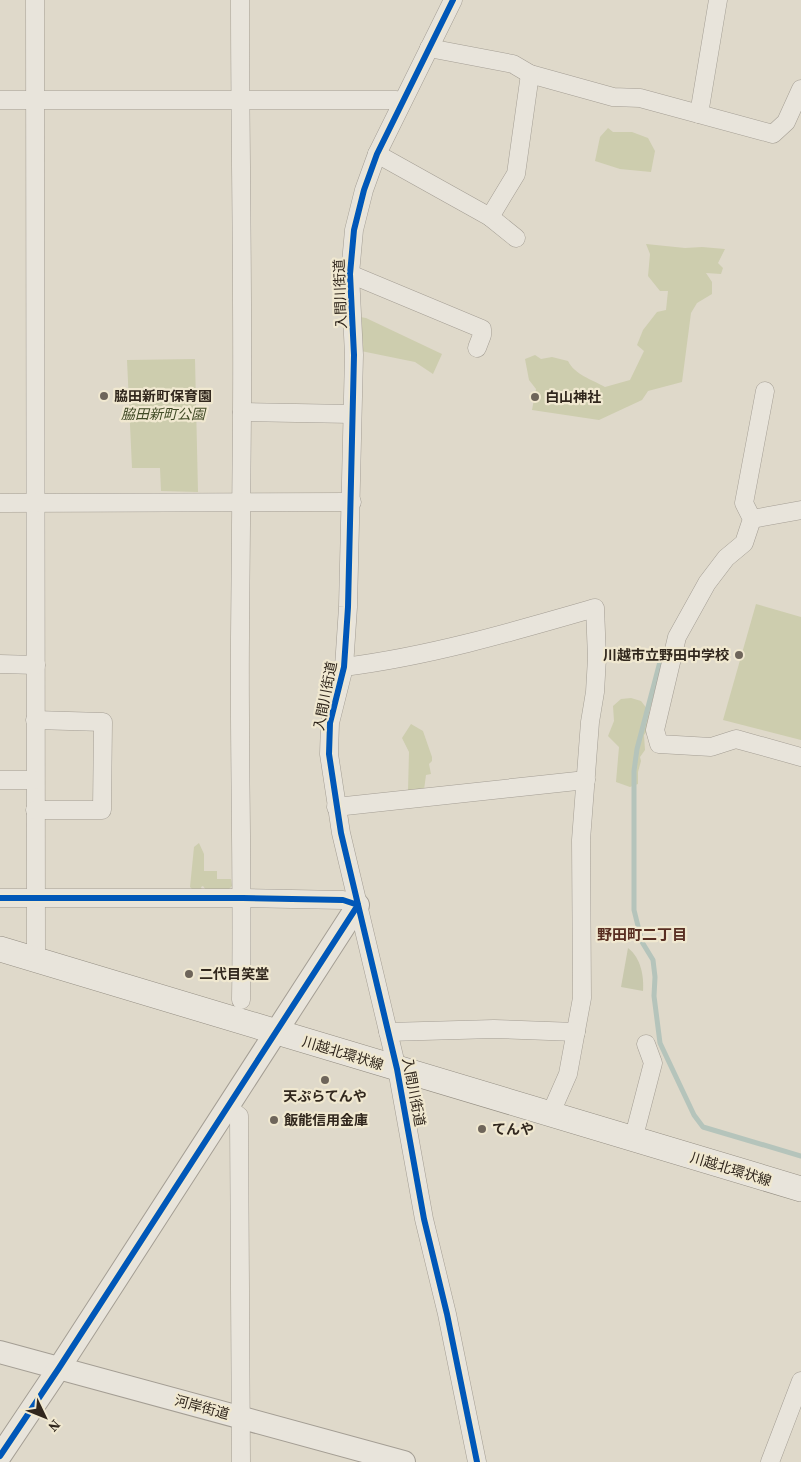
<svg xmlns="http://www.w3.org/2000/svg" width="801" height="1462" viewBox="0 0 801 1462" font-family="'Source Serif 4','Noto Sans JP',serif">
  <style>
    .green { fill: #cdcdae }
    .cemetery { fill: #c8c8ad }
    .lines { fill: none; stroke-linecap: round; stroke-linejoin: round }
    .stream { stroke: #b5c4bb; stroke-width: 5 }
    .minor-casing { stroke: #a49e94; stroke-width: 19 }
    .tertiary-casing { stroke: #a49e94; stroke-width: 24 }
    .secondary-casing { stroke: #948e83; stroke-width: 26 }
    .minor { stroke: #e8e4db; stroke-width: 18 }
    .tertiary { stroke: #e8e4db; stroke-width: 22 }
    .secondary { stroke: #e8e4db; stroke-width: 25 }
    .cycleway-casing { stroke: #f0e8d0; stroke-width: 9 }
    .cycleway { stroke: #0057b8; stroke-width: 6 }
    .poi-dot { fill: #6e655a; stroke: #f0e8d0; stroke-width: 2 }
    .labels { text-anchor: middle; stroke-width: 4.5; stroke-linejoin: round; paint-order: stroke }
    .street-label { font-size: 14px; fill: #31271d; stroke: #f0e8d0 }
    .poi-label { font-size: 14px; font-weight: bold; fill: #31271d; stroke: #f0e8d0; text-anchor: start }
    .park-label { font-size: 14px; font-style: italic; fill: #414b26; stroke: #f0e8d0 }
    .neighbourhood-label { font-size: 15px; font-weight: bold; fill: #582e22; stroke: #f0e8d0 }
  </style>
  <rect width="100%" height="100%" fill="#dfd9ca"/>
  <!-- green -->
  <g class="green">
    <polygon points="608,128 613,132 632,132 648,138 655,151 651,172 620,169 595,161 600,137"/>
    <path d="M646 244 685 248 702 247 725 249 718 263 723 268 721 274 706 273 712 282V294L697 303 691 313 682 382 648 391 642 400 599 420 532 410 536 389 529 380 525 359 535 355 541 359 552 357 568 361C575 375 591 379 605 387L630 380 644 351 637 345 643 330 657 312 666 310 668 291H660L648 276 650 254Z"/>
    <polygon points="360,317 366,318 442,354 433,374 415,362 361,351"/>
    <polygon points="195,359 198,492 161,491 160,468 132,468 127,360"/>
    <polygon points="756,604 801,617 801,740 723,720"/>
    <polygon points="631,698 641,701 651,714 650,728 644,735 645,750 640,757 641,761 638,772 638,784 630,787 616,782 619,747 608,736 614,721 613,706 621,699"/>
    <polygon points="411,724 423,731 432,757 432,761 429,764 431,774 426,775 424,790 408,791 409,752 402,738"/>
    <polygon points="199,843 204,854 204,871 217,871 217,879 231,879 232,886 227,891 206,890 203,886 201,887 202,890 193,890 190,887 194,847"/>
  </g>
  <!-- cemetery -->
  <path class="cemetery" d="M628 948C641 958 644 976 643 991L621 987Z"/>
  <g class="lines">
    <!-- stream -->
    <polyline class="stream" points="661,658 637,749 634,771 634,910 642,942 653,960 655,977 654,996 660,1043 694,1115 703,1127 801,1156"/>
    <defs>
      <g id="minor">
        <polyline points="35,0 36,960"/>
        <path d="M240 0C240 137 243 275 242 412 242 488 240 563 240 638 239 759 243 880 241 1000"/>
        <polyline points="453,0 377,154 364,190 354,230 350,274 354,355 348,607 344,667 330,723 329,754 341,833 397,1069 424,1219 447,1314 477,1462"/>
        <polyline points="429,48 513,64 530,74 613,97 640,98 773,134 786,122 801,89"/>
        <polyline points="0,100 396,100 401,102"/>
        <polyline points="699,114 718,0"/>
        <polyline points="377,154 490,217 516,238"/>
        <polyline points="490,217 516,174 530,74"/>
        <polyline points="350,274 482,329 482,335 477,348"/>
        <polyline points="765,391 744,503 752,519 744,543 726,558 707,583 677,637 655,730 659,744 711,747 736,739 801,757"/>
        <polyline points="242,412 352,414"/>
        <polyline points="0,503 352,502"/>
        <polyline points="752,519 801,510"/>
        <polyline points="0,664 36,665"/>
        <path d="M344 667C430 656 512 632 595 608L597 658 595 692 590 722 581 840 582 998 568 1074 550 1115"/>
        <polyline points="35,720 103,722 102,810 35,810"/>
        <polyline points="0,780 35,780"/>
        <polyline points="336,807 586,780"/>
        <polyline points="0,898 243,898 343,900 358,905"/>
        <polyline points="388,1032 494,1029 576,1032"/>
        <polyline points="227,1107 239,1116 241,1462"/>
        <polyline points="633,1140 653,1063 646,1044"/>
        <polyline points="770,1462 801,1381"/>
      </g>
      <g id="tertiary">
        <polyline points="0,1352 404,1462"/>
        <polyline points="0,1456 59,1368 358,905"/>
      </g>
      <polyline id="secondary" points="0,949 801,1189"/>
    </defs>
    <!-- minor casing -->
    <use href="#minor" class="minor-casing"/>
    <!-- tertiary casing -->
    <use href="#tertiary" class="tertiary-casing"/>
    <!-- secondary casing -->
    <use href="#secondary" class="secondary-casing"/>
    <!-- minor -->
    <use href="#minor" class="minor"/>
    <!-- tertiary -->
    <use href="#tertiary" class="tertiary"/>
    <!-- secondary -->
    <use href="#secondary" class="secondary"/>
    <defs>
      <g id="cycleway">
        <polyline points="453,0 377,154 364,190 354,230 350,274 354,355 348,607 344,667 330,723 329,754 341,833 397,1069 424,1219 447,1314 477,1462"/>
        <polyline points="0,898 243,898 343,900 358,905 59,1368 0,1456"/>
      </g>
    </defs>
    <!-- cycleway casing -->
    <use href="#cycleway" class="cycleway-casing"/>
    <!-- cycleway -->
    <use href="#cycleway" class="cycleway"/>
  </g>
  <!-- markers -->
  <g class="poi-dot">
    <circle cx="104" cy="396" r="5"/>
    <circle cx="535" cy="397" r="5"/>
    <circle cx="739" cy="655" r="5"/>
    <circle cx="189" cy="974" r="5"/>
    <circle cx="325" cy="1080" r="5"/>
    <circle cx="274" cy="1120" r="5"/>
    <circle cx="482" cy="1129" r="5"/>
  </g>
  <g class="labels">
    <!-- street labels -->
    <g class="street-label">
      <text transform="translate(340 294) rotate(-92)" y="5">入間川街道</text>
      <text transform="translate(325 696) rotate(-79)" y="5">入間川街道</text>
      <text transform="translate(343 1053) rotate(17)" y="5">川越北環状線</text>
      <text transform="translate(414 1092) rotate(79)" y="5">入間川街道</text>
      <text transform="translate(731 1169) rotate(17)" y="5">川越北環状線</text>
      <text transform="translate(202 1407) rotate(15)" y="5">河岸街道</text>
    </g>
    <!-- poi labels -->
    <g class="poi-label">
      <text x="114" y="401">脇田新町保育園</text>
      <text x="545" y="402">白山神社</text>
      <text x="729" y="660" text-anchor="end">川越市立野田中学校</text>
      <text x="199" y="979">二代目笑堂</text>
      <text x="325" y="1101" text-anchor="middle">天ぷらてんや</text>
      <text x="284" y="1125">飯能信用金庫</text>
      <text x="492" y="1134">てんや</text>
    </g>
    <!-- park labels -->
    <g class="park-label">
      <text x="163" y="419">脇田新町公園</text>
    </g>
    <!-- neighbourhood labels -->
    <g class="neighbourhood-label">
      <text x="642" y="940">野田町二丁目</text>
    </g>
  </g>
  <!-- north arrow -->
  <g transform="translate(45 1417) rotate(133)" stroke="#f0e8d0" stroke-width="4" paint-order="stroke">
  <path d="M0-4L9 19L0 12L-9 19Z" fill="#31271d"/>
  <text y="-8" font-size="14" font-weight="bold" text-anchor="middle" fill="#31271d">N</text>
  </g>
</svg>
